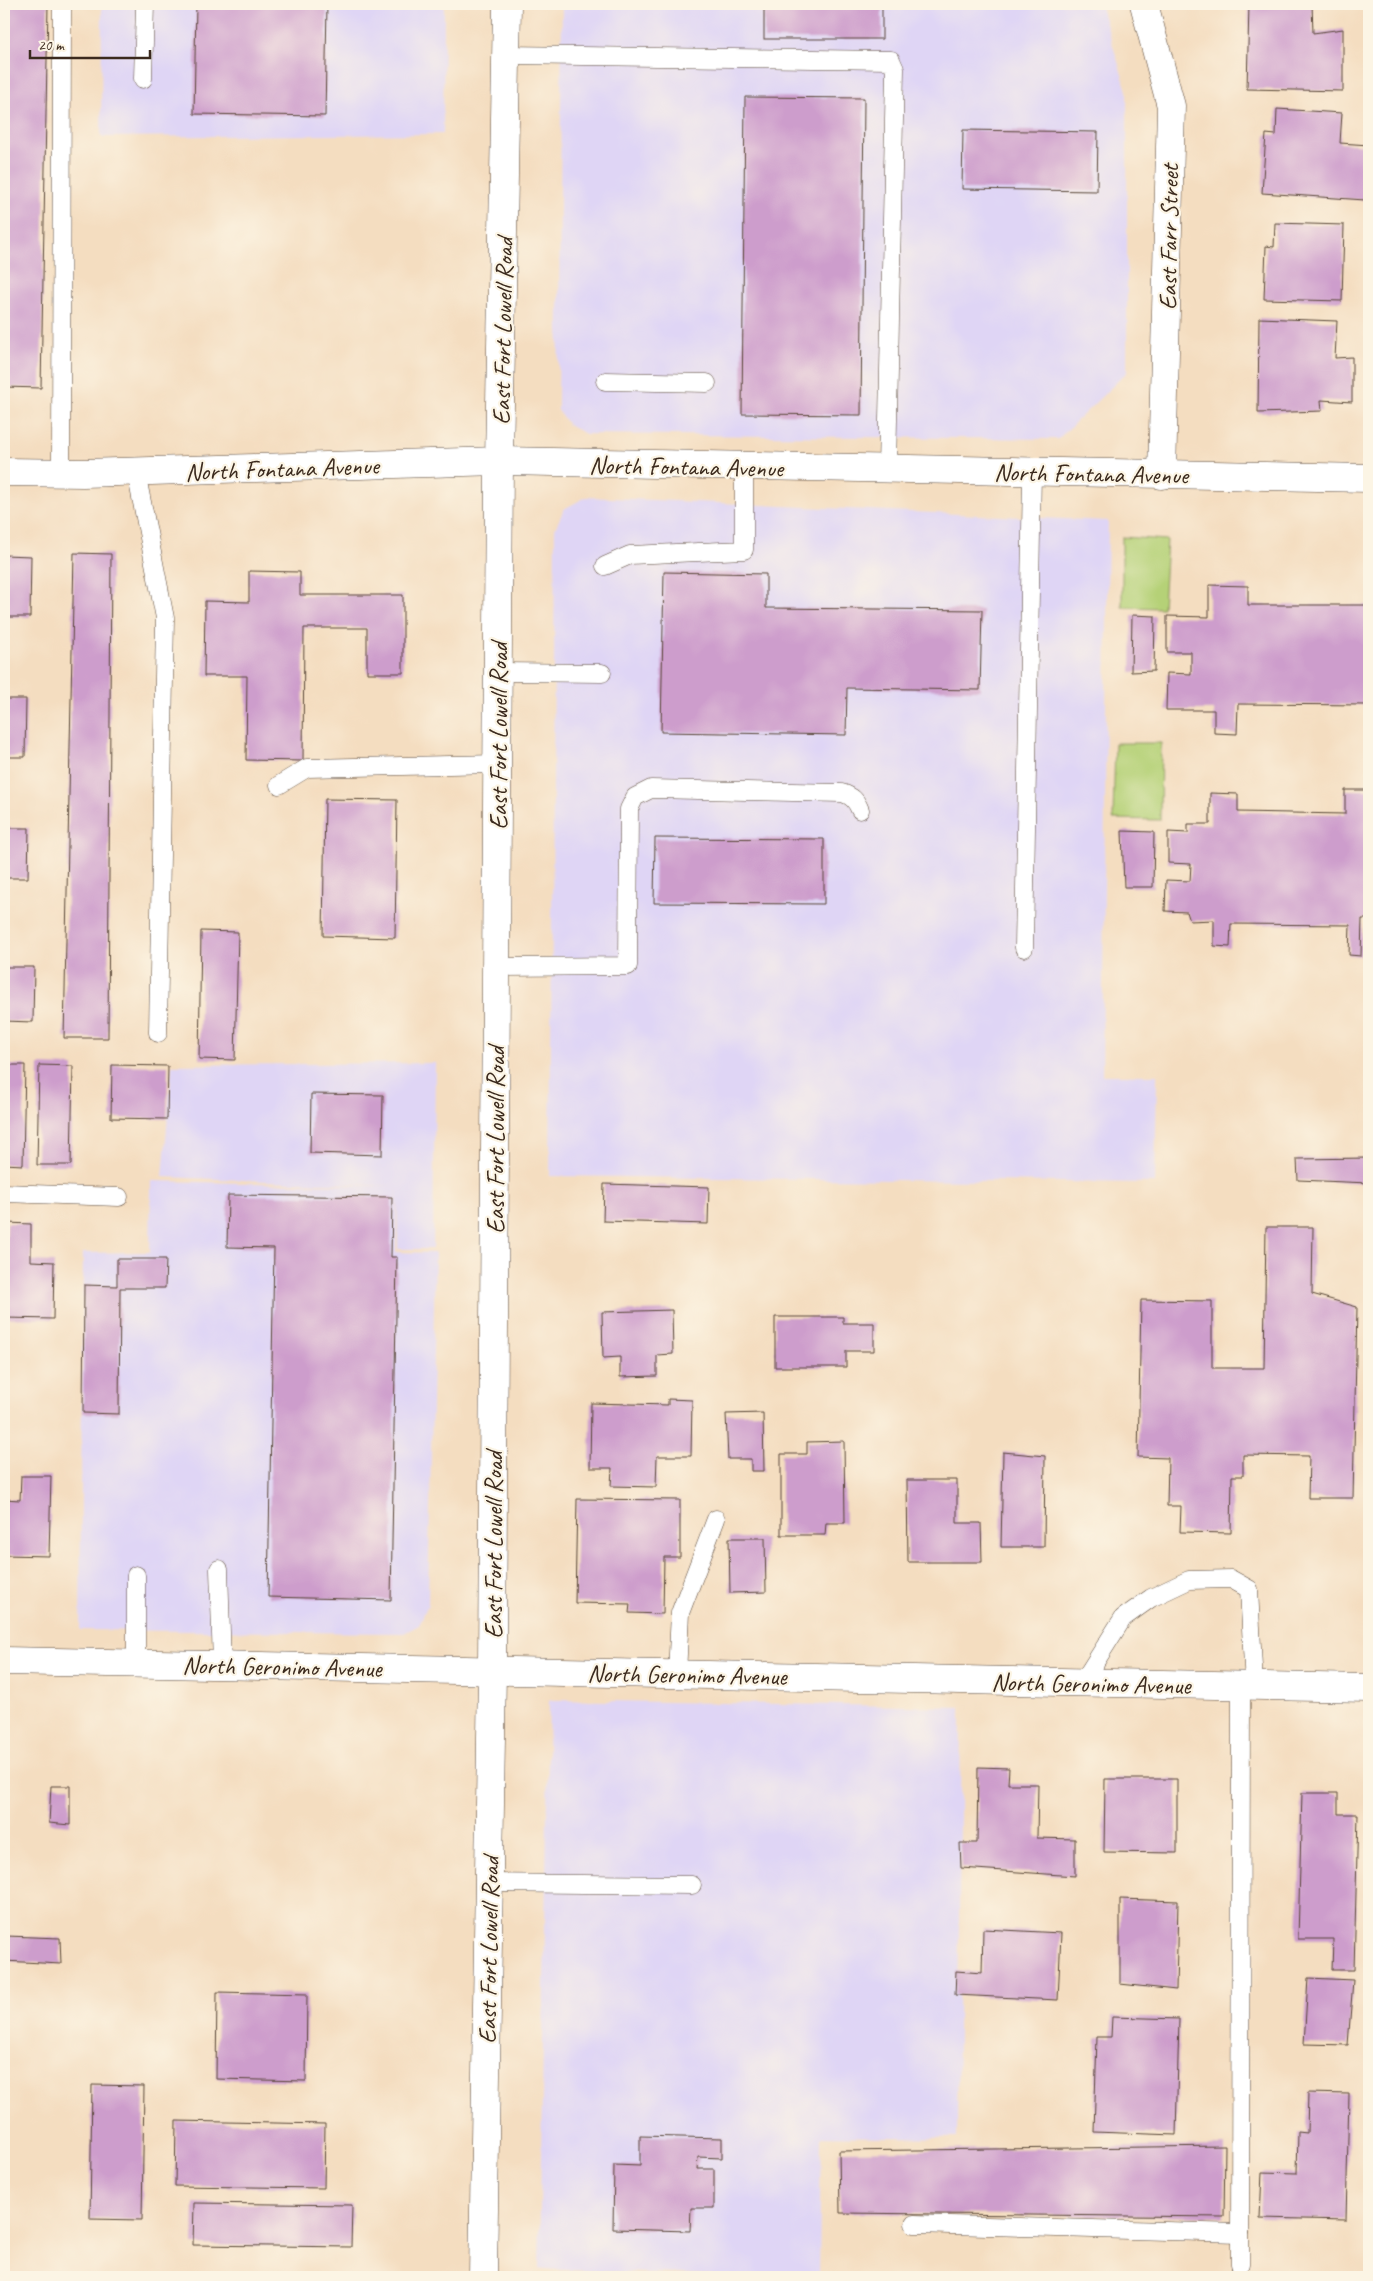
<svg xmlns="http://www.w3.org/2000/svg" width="1373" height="2281" viewBox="0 0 1373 2281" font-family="Caveat,sans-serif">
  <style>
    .built { fill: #dfd5f5 }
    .green { fill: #b5d177; stroke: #787e4a }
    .building { fill: #cd9dcc }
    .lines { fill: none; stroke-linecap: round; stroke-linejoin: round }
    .lane-casing { stroke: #574536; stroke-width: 19 }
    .street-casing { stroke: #574536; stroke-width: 29 }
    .secondary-casing { stroke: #574536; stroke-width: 29 }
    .lane { stroke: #fff; stroke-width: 18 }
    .street { stroke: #fff; stroke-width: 28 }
    .secondary { stroke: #fff; stroke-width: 28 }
    .labels { text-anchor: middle; stroke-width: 4.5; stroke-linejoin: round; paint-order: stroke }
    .street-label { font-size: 25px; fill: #3b2a1e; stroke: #fcf5e5 }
  </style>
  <rect width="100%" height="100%" fill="#fcf5e5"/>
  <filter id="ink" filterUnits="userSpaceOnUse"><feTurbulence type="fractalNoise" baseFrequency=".02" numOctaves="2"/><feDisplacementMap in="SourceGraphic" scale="10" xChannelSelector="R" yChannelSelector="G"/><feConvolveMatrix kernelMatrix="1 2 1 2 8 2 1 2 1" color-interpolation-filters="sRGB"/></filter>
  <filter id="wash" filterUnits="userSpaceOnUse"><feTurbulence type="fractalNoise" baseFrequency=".0096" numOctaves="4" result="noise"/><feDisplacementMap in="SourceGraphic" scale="20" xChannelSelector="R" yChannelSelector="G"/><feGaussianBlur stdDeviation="1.12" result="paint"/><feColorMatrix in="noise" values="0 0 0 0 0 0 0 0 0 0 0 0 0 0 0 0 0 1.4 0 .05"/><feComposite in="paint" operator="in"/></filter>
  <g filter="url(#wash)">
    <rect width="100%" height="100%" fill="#f4ddc0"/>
    <!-- built -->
    <g class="built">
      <polygon points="102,4 444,4 443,134 101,137"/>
      <polygon points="562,4 1100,4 1127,91 1127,372 1058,439 586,434 568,425 558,410"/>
      <polygon points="586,497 1108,521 1102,1075 1157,1075 1155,1183 550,1176 555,529 564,509"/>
      <polygon points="435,1063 433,1249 398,1249 397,1188 396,1252 435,1253 428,1604 419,1625 404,1633 80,1630 83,1253 150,1252 151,1181 397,1186 163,1177 172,1065"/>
      <polygon points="549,1700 961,1707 957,2138 821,2136 819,2277 763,2277 539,2269"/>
    </g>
    <!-- green -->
    <g class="green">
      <polygon points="1122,537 1167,540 1163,608 1122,607"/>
      <polygon points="1115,743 1161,743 1160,820 1113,819"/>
    </g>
    <g id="blocks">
      <!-- building -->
      <g class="building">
        <polygon points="4,4 48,4 41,388 4,387"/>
        <polygon points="196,4 327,4 325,116 194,114"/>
        <rect x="764" y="4" width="118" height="35"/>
        <polygon points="1249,4 1312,4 1313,33 1343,29 1343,91 1247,89"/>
        <polygon points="745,97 864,98 861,415 742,414"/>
        <polygon points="1277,109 1342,113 1340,143 1369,145 1365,200 1262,193 1266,134 1276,135"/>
        <polygon points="963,130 1098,132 1097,191 962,189"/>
        <polygon points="1275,223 1344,225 1342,301 1264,299 1266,246 1274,247"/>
        <polygon points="1259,318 1337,321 1335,358 1352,357 1352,402 1321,400 1322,411 1258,413"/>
        <polygon points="74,553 111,554 108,1038 64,1038"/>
        <polygon points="4,555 31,556 30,617 4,617"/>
        <polygon points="249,571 300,572 300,595 403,595 403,673 367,673 367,628 304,628 303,761 246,760 247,676 204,676 205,601 249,602"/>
        <polygon points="664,572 766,574 766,608 982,610 980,690 847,688 846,735 661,732"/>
        <polygon points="1209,585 1248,586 1248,605 1369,605 1369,705 1238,704 1237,734 1214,733 1214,710 1166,710 1167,673 1191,674 1191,652 1167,652 1167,616 1209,617"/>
        <polygon points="1132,615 1155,616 1154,671 1131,672"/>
        <polygon points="4,699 26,699 25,757 4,757"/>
        <polygon points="1345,790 1369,790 1369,919 1362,919 1361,956 1349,955 1350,925 1231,924 1230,947 1214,946 1214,920 1190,921 1187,912 1165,911 1166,880 1190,881 1191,864 1168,863 1168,832 1188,833 1188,824 1210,824 1210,793 1238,794 1238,812 1345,814"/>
        <polygon points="325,799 397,800 395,938 323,936"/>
        <polygon points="4,828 29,828 28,878 4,878"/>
        <polygon points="1122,831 1154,832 1153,887 1124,887"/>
        <polygon points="655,838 824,839 824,904 654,903"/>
        <polygon points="201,931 238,932 235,1060 199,1059"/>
        <polygon points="4,967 34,967 33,1022 4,1021"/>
        <polygon points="4,1065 25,1065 23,1165 4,1164"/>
        <polygon points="39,1065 73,1066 71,1165 37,1165"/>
        <polygon points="112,1065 168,1066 167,1119 111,1118"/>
        <polygon points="311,1094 383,1095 382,1155 310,1153"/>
        <polygon points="1369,1158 1369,1183 1298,1180 1297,1159"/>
        <polygon points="604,1184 709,1187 708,1224 603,1221"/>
        <polygon points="228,1195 392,1197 391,1257 397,1257 391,1600 268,1597 274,1248 227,1247"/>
        <polygon points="7,1223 31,1224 31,1261 54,1262 53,1319 5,1318"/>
        <polygon points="1266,1227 1313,1227 1312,1294 1357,1307 1353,1498 1308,1498 1309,1456 1243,1455 1243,1476 1232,1476 1231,1533 1180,1532 1181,1506 1167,1506 1168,1458 1138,1457 1141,1300 1212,1301 1212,1368 1264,1368"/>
        <polygon points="117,1259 166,1259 165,1288 120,1288 119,1414 83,1413 84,1285 117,1286"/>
        <polygon points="672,1310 673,1354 657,1355 657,1376 620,1377 620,1357 603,1358 602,1312"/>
        <polygon points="775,1317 843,1317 843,1323 874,1323 874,1351 846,1351 846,1367 775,1367"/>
        <polygon points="668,1399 692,1400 691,1456 657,1456 656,1487 611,1486 612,1468 590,1468 591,1403 668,1405"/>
        <polygon points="763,1413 764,1471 751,1471 751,1459 728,1459 726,1414"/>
        <polygon points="844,1441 845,1523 826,1523 825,1535 781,1535 781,1454 807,1454 807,1442"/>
        <polygon points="1003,1452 1045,1456 1044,1547 1001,1547"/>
        <polygon points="21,1476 51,1476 49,1556 4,1555 4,1499 20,1500"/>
        <polygon points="907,1480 957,1480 957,1523 981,1523 982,1562 908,1562"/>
        <polygon points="577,1499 680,1500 680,1557 664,1557 663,1614 629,1613 630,1604 575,1603"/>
        <polygon points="729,1538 765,1538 766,1592 730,1593"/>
        <polygon points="978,1767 1009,1768 1008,1784 1038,1784 1037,1838 1075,1839 1075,1876 961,1868 960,1843 977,1843"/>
        <polygon points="1105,1779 1177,1779 1177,1853 1104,1852"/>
        <polygon points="51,1786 70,1786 70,1825 49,1823"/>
        <polygon points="1302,1793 1338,1793 1338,1814 1358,1814 1354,1970 1332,1970 1333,1939 1298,1939"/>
        <polygon points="1120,1899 1178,1901 1176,1990 1120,1984"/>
        <polygon points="983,1929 1061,1933 1058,2000 955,1995 956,1971 982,1973"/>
        <polygon points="6,1936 60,1938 61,1964 4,1961"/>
        <polygon points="1308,1978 1353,1980 1348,2045 1304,2044"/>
        <polygon points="217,1992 307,1994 306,2081 216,2079"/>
        <polygon points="1112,2017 1179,2019 1176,2135 1094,2132 1097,2037 1111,2037"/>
        <polygon points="92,2085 144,2086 142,2220 90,2219"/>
        <polygon points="1308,2093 1349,2094 1346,2220 1260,2218 1262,2172 1297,2173 1298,2132 1307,2133"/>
        <polygon points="176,2121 325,2124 324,2188 175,2186"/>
        <polygon points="640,2136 722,2138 722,2158 698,2157 697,2169 714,2169 714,2208 691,2208 690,2231 613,2229 614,2165 640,2166"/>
        <polygon points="1225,2146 1224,2217 840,2213 839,2151"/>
        <polygon points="194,2203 352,2205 351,2247 193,2245"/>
      </g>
    </g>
  </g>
  <g filter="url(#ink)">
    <use href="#blocks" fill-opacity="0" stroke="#574536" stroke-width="1"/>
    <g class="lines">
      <defs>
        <g id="lane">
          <polyline points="506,55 891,60 895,69 887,470"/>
          <polyline points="143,79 145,4"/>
          <polyline points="605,381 707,383"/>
          <polyline points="136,472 165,618 158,1033"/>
          <polyline points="61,473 62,4"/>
          <polyline points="605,566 630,555 744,550 744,467"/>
          <polyline points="498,672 602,673"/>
          <polyline points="279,785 307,768 497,764"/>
          <polyline points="1024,948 1032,472"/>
          <path d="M496 967 628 966 629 809 635 797 651 789 842 793C852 796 856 800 860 810"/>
          <polyline points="4,1193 119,1197"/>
          <polyline points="219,1569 222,1665"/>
          <polyline points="136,1575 136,1664"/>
          <polyline points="677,1674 680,1613 716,1519"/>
          <polyline points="1082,1683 1123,1618 1151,1598 1189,1580 1231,1579 1249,1589 1254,1686"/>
          <polyline points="488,1883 692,1885"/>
          <polyline points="914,2224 1240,2233"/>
          <polyline points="1240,2264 1241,1685"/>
        </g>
        <g id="street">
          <polyline points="1144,4 1171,106 1162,475"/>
          <polyline points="4,472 83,473 499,461 1369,478"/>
          <polyline points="4,1661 1369,1688"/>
        </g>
        <polyline id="secondary" points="483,2277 492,1670 499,461 507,4"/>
      </defs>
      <!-- lane casing -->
      <use href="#lane" class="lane-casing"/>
      <!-- street casing -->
      <use href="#street" class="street-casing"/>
      <!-- secondary casing -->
      <use href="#secondary" class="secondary-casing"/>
      <!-- lane -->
      <use href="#lane" class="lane"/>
      <!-- street -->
      <use href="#street" class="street"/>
      <!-- secondary -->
      <use href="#secondary" class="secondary"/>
    </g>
  </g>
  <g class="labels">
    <!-- street labels -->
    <g class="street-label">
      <text transform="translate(1168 237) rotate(-89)" y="9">East Farr Street</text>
      <text transform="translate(502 331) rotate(-89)" y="9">East Fort Lowell Road</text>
      <text transform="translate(686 466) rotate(1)" y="9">North Fontana Avenue</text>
      <text transform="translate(282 468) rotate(-2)" y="9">North Fontana Avenue</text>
      <text transform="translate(1091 473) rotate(1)" y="9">North Fontana Avenue</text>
      <text transform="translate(498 736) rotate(-90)" y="9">East Fort Lowell Road</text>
      <text transform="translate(495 1140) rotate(-90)" y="9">East Fort Lowell Road</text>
      <text transform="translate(493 1545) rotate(-90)" y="9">East Fort Lowell Road</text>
      <text transform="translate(282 1666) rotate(1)" y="9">North Geronimo Avenue</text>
      <text transform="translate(687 1674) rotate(1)" y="9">North Geronimo Avenue</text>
      <text transform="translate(1091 1683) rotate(1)" y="9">North Geronimo Avenue</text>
      <text transform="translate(488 1950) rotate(-89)" y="9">East Fort Lowell Road</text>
    </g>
  </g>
  <!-- margin -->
  <rect width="1373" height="2281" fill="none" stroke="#fcf5e5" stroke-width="20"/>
  <!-- scale -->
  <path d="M30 50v8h120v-8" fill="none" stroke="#3b2a1e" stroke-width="2.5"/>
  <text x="38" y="50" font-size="15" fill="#3b2a1e" stroke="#fcf5e5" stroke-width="4" paint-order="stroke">20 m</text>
</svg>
